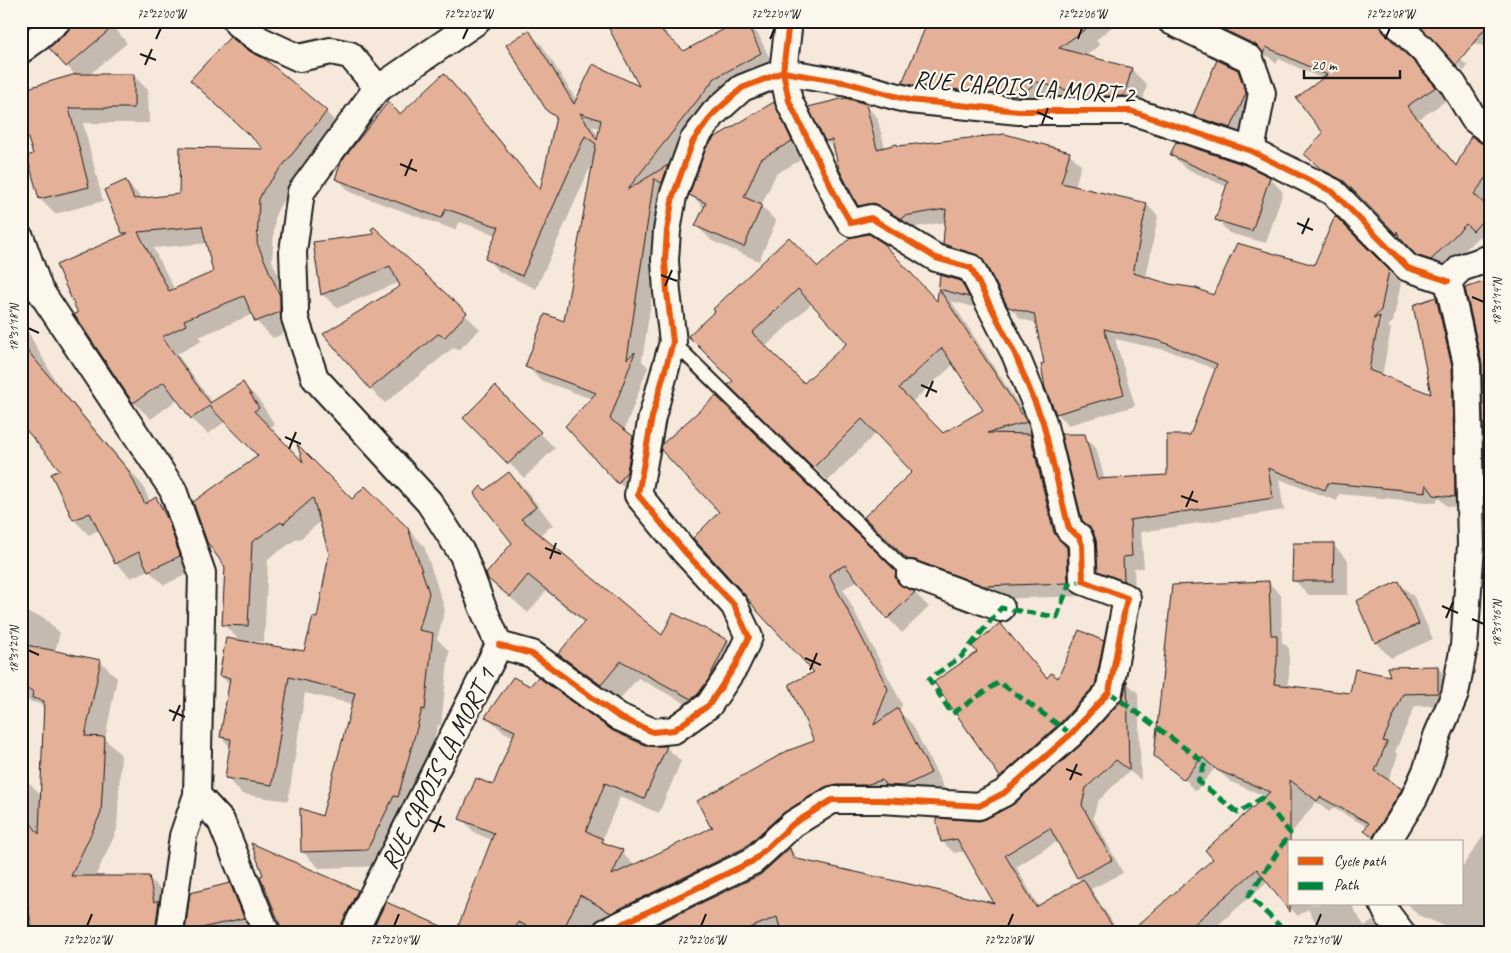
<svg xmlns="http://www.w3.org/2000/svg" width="1511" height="953" viewBox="0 0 1511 953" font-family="Caveat,sans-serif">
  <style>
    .shadow { fill: #0003; fill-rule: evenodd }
    .building { fill: #e4b098; stroke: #1c1c1c; fill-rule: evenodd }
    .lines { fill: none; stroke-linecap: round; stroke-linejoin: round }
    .lane-casing { stroke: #1c1c1c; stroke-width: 16 }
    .street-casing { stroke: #1c1c1c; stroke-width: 30 }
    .lane { stroke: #fbf7ec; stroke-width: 12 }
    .street { stroke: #fbf7ec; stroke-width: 26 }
    .quiet { stroke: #00873e; stroke-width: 5; stroke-dasharray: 10 5; stroke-linecap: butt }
    .cycleway-casing { stroke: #fbf7ec; stroke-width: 9 }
    .cycleway { stroke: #e8590c; stroke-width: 6 }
    .ticks { fill: none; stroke: #1c1c1c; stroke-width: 2 }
    .labels { text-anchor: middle; stroke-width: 4.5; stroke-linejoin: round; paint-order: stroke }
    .street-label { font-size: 25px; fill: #1c1c1c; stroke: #fbf7ec }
    .neatline { fill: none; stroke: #1c1c1c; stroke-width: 2 }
    .ticks-label { font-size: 12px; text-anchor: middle; fill: #1c1c1c }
  </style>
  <rect width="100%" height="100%" fill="#f6e9db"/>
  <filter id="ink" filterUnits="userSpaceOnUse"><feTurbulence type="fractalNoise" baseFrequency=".02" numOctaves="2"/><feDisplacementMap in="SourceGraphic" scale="10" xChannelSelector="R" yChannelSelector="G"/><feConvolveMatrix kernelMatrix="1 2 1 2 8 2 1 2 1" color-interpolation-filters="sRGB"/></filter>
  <g filter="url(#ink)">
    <!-- shadow -->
    <g class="shadow">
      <polygon points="21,21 63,21 21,41"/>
      <polygon points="109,21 127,43 89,75 133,75 148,90 149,123 83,123 103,201 55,214 40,199 29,157 35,155 76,76 51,48"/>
      <path d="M606 21H660L671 42 672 59 745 21 758 34 774 67 728 92 669 168 681 180 668 192 642 361 648 367 624 431 646 451 632 496 619 483 592 399 540 380 527 366 565 323 593 161 536 289 500 272 486 259 497 235 460 222 455 230 350 192 337 178 444 75 457 88 541 190 557 119 548 110 528 32 542 45 577 101 641 88ZM592 126 600 128 599 137Z"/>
      <polygon points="929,21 1119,21 1096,40 1100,45 1085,56 1131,69 1147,85 1140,111 1104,111 1053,97 1035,111 919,98 904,82"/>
      <polygon points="1207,21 1384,21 1392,30 1391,38 1396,46 1447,100 1419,119 1457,166 1490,147 1490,238 1486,242 1479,236 1444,271 1430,267 1357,193 1335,181 1306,154 1324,133 1323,79 1279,59 1276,64 1269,57 1227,37"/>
      <polygon points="1490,21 1490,48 1431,32"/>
      <polygon points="1430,34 1468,66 1464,71 1457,64"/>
      <polygon points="1237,71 1253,86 1246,143 1209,130 1194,115"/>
      <polygon points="774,104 789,119 806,157 776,174 761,206 776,221 759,261 712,241 697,226 705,209 691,195"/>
      <polygon points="865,105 877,117 885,148 899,147 1069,153 1081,165 1075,187 1146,204 1158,216 1146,278 1214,297 1315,266 1336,218 1401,283 1393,322 1388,326 1391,329 1382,376 1433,396 1436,299 1448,311 1463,380 1466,508 1447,506 1438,497 1437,503 1339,494 1337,501 1279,479 1284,510 1141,532 1144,568 1134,568 1135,591 1111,582 1099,570 1097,539 1084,436 1096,448 1105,480 1169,477 1191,436 1216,370 1173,352 1115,339 1135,406 1069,425 1057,413 1037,323 1021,319 1009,306 988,266 956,256 944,244 946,222 916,227 913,230 871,217 859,205 836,150 826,141"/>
      <path d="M326 112 342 128 280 205 275 216 272 261 295 313 296 328 273 338 256 321 253 314 199 337 202 341 177 354 212 402 243 384 259 400 275 425 269 428 305 465 352 501 408 529 424 546 445 610 437 639 449 651 441 725H438L414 813 383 866 319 868 303 852 323 817 353 704 305 693 288 801 242 794 226 777 231 747 221 737 230 685 221 676 241 642 223 624 260 457 226 421 208 434 191 418 178 399 151 419 134 403 76 315 80 313 125 235 123 233 126 182 142 198 181 196 266 150ZM208 243 215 273 175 290 153 248ZM321 521 330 554 318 620 305 652 247 643V641L264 642 268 559 298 538 300 539Z"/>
      <polygon points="1172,155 1245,166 1270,178 1283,192 1266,243 1229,233 1216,219 1227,187 1185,168"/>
      <polygon points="374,228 480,329 459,350 453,348 385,403 371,389 324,334 402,286 400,282 337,308 322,294 376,235"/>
      <path d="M818 269 938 303 941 276 960 282 974 296 981 309 951 301 1039 436 1033 438 1044 449 1068 548 1081 563 1082 596 999 599 922 573 866 517 914 472 876 433 828 481 730 385 734 381 690 336ZM812 303 849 343 804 385 765 347ZM954 364 985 410 943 435 911 403Z"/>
      <polygon points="1490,286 1490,576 1486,570 1487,545 1483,364"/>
      <polygon points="21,324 27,330 57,384 143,486 150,502 156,499 171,514 194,571 164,585 148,570 131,578 116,563 99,530 89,535 74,520 53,475 62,470 23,424 21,425"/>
      <polygon points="495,388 555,448 524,478 464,418"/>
      <polygon points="509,473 526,490 553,525 539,535 662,637 727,641 744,658 709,716 638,678 618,701 576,671 559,654 585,623 546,591 528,613 489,578 513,543 485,491"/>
      <polygon points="694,538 895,572 910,587 910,591 915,593 929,607 902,633 888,618 859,580 843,589 902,704 899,712 912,724 944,788 919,800 847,799 616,932 457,932 492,840 475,833 461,818 493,787 514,737 502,731 487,717 612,732 647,747 666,747 681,761 659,813 620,797 602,840 608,846 618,849 633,864 633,866 714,828 711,825 816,742 816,673"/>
      <polygon points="1333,545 1348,560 1348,595 1309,595 1294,580"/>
      <polygon points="1269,583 1281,595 1282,642 1289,648 1289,675 1287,687 1351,695 1393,677 1437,667 1449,679 1450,705 1415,706 1395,752 1398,755 1388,781 1401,790 1413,802 1377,842 1365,830 1368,827 1333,808 1329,812 1316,802 1284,842 1290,904 1351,904 1364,926 1373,921 1383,932 1321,932 1308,909 1298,916 1286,904 1268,881 1210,932 1132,932 1214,859 1267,797 1231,782 1215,768 1196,791 1188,784 1189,783 1165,764 1165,766 1155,755"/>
      <polygon points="1399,583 1414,597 1433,639 1391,658 1376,643 1357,602"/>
      <polygon points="21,611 43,617 60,633 55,652 100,661 117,678 105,739 121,755 117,830 95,877 148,877 165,894 174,932 34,932 25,889 21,886 21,774 42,796 45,710 40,704 21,699"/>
      <polygon points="1000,625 1048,678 1058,680 1103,642 1116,655 1108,698 1014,789 1001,776"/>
      <path d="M1127 683 1138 693 1141 780 1129 771 1098 801 1093 817 1123 873 1091 889 1119 932H656L760 876 790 849 801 862 997 905 966 851 954 853 942 841 1014 805 1083 745 1121 703 1125 695ZM1058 841 1078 877 1082 881 1039 907 1016 867Z"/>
      <polygon points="1490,800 1490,814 1487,811"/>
      <polygon points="1490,826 1490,932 1459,932 1418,915 1408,904 1462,904 1462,867"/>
      <polygon points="253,846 358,891 381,914 452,932 284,932"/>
      <polygon points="230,885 245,900 258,932 186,932 192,894"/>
    </g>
    <!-- building -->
    <g class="building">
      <polygon points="72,21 120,21 66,67 49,48 67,32"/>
      <path d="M605 21H651L684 51 739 21H746L761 53 715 78 627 190 668 165 662 183 654 179 627 359 635 352 610 419 633 436 627 471 618 484 565 426 596 393 525 367 545 314 564 321 596 144 585 136 522 276 485 259 499 227 446 209 441 218 335 179 341 162 388 102 400 114 444 73 540 190 556 117 547 111 506 45 529 30 574 104 593 64 639 86ZM580 113 601 120 597 140 589 127Z"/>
      <polygon points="928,21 1097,21 1059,48 1132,68 1124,96 1088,96 1037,82 1023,93 1005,95 912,85 902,83"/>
      <polygon points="1206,21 1379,21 1383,32 1415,63 1436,87 1407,106 1456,166 1471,136 1481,143 1490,146 1490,173 1474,194 1490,209 1490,212 1473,231 1466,224 1431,260 1416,255 1399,237 1397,231 1397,235 1344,181 1321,169 1304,154 1323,133 1296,98 1327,75 1266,47 1264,53 1256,45"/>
      <polygon points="1415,21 1490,21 1490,22 1456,65"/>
      <path d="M230 37 251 52 265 59 327 111 264 189 259 199 257 243 280 296V312L255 322 244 296 184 320 186 325 162 337 210 403 243 382 259 408 254 411 303 462 297 444 352 499 365 486 408 528 429 593 419 630 433 633 425 710 422 709 398 797 394 796 367 850 301 852 300 808 322 816 355 693 289 677 272 785 225 778 231 739 220 737 230 678 219 676 226 638 304 651 313 617 317 618 329 554 313 498 283 524 281 522 252 542 248 626 222 625 225 567 207 542 193 502 258 456 209 406 191 419 164 382 133 403 74 314 78 313 56 265 128 233H122L104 190 126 180 134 199 179 194 180 147 264 149 190 80ZM202 226 213 272 169 291 138 232Z"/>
      <polygon points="1217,60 1238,70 1246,93 1231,128 1193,116"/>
      <polygon points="76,74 134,74 134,108 69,108 89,187 39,199 27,156 33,154 21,117 21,90"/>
      <polygon points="845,98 866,104 877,149 897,144 898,146 1005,134 1070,152 1061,183 1147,203 1133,273 1170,284 1196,288 1213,295 1237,243 1314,265 1335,216 1389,270 1381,310 1373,319 1380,316 1369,370 1431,394 1413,305 1436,297 1452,367 1455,497 1434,495 1426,484 1426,492 1328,483 1325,490 1268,468 1273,498 1130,520 1132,556 1123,557 1124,581 1098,571 1096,540 1093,531 1082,520 1061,434 1085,434 1097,479 1167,475 1167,435 1190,435 1217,364 1160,341 1104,329 1124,394 1056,414 1045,388 1041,364 1044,363 1034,314 1008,307 984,261 980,256 943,244 946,209 904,216 901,219 874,203 858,206 839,169 832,140 825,141 808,107"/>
      <polygon points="774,102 792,141 761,159 744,197 762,205 744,247 695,226 706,203 689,195 706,148 714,138"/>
      <polygon points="1176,142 1245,165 1270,177 1252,231 1215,220 1228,181 1170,155"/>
      <polygon points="374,227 467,313 445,337 438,334 370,389 323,334 400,286 390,266 321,295 313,242 374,234 371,229"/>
      <path d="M869 234 883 243 937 301 940 275 961 281 969 297 939 289 1027 422 987 433 1030 434 1054 533 1067 548 1068 583 984 586 915 560 907 559 864 517 912 472 862 419 813 468 728 385 733 381 688 336 715 311 713 309 789 237 818 267 851 237ZM798 289 847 343 804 383 752 333ZM942 348 983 410 943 433 899 388Z"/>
      <polygon points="1490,280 1490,501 1485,500 1482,364 1465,288"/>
      <polygon points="21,343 128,470 145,504 156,497 168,520 180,556 148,571 139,552 115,564 90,513 73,520 51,474 60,470 21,424"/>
      <polygon points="495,386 541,432 508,464 463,418"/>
      <polygon points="716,396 896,571 895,577 899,584 915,592 887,619 845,565 829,574 888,689 874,725 898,708 931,773 904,786 885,785 882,780 865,785 832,785 825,787 783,813 744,848 611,913 580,895 562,932 539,932 518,922 514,932 456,932 494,833 459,819 476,778 493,785 515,731 485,717 513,677 530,686 538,677 613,731 647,746 667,746 644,799 605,783 586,831 603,839 602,842 623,850 612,875 713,827 710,826 697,801 787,751 814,741 789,684 814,672 758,612 745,595 693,538 719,512 661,450 662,444"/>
      <polygon points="509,472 536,507 521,519 662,635 673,613 728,640 708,680 698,694 691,699 621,661 601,685 558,654 585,621 528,575 510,597 488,579 486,574 512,543 474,494 481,486 485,490"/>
      <polygon points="1293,543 1334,543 1333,581 1292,581"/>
      <polygon points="1269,581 1271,635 1277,635 1277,662 1274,684 1350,693 1355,669 1390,676 1387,667 1438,666 1438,693 1403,694 1383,741 1387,742 1375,771 1402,789 1373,837 1364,830 1369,823 1320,797 1317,801 1290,780 1290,912 1257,869 1185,932 1130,932 1213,859 1205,850 1270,792 1217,770 1202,757 1184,780 1154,756 1172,585"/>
      <polygon points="1399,581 1419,624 1375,643 1356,601"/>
      <polygon points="1000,623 1047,678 1051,673 1058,678 1079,630 1104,641 1095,685 1060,723 1000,777 934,682 977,652 972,646"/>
      <polygon points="21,644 101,660 85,736 105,737 101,813 71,876 149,876 154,902 159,900 155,932 33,932 24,887 21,881 21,811 39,834 44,701 32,698 33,691 21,688"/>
      <polygon points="1127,680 1129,770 1116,760 1086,788 1082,805 1112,860 1077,878 1050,828 1005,855 1036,907 1083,879 1116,932 995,932 997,931 929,929 929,932 781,932 777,917 740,932 655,932 653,926 760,875 790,848 793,858 994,903 957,839 941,842 936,818 979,821 986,819 1014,804 1082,744 1120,702 1124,695"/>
      <polygon points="251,843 358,890 341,925 339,932 283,932 260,876 263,875"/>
      <polygon points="230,883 244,918 185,932 190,893"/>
      <polygon points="386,902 455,932 371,932"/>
    </g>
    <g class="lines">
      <defs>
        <polyline id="lane" points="673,342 910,574"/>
        <g id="street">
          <polyline points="236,21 238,24 260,40 299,58 331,51 350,55 378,88"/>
          <polyline points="1171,21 1250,59 1262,93 1251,151"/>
          <polyline points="1394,21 1426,53 1453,84 1474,119 1490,131"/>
          <polyline points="21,50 39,37 57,21"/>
          <polyline points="21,239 39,289 173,490 202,573 197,795"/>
          <polyline points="1448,281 1461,268 1490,258"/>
          <polyline points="910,574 1001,608"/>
          <polyline points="499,645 532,654 619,717 653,732 674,730 709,705 735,666 749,637 734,605 685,552 638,495 652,417 673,342 667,292 665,260 667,231 673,196 693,141 714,113 742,88 783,72 848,83 909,100 1019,111 1131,111 1251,151 1333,192 1408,268 1448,281"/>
          <polyline points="1387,842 1414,798 1427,769 1437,736 1455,694 1464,646 1471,545 1467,365 1448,281"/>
          <polyline points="1383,904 1388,915 1401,932"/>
          <polyline points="170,932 183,836 197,795 221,821 266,932"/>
          <polyline points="354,932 499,645 482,606 463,555 429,502 315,378 295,318 295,308 293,252 301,192 375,91 477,21"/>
          <polyline points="606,932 753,861 793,824 832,800 881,800 979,806 1004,793 1071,734 1109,692 1127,598 1083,581 1082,545 1079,537 1069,529 1043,422 1015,354 971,268 936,258 871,218 851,223 839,203 789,101 783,72 789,21"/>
        </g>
      </defs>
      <!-- lane casing -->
      <use href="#lane" class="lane-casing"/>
      <!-- street casing -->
      <use href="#street" class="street-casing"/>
      <!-- lane -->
      <use href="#lane" class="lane"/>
      <!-- street -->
      <use href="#street" class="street"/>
      <!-- quiet -->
      <g class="quiet">
        <polyline points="1109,692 1205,763 1198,781 1238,813 1262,798 1290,833 1249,896 1286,932"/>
        <polyline points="1071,734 999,682 952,714 929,679 962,656 1001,608 1057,617 1069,584 1083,581"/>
      </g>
      <defs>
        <g id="cycleway">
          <polyline points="499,645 532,654 619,717 653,732 674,730 709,705 735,666 749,637 734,605 685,552 638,495 652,417 673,342 667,292 665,260 667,231 673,196 693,141 714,113 742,88 783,72 848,83 909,100 1019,111 1131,111 1251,151 1333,192 1408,268 1448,281"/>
          <polyline points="606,932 753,861 793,824 832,800 881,800 979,806 1004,793 1071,734 1109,692 1127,598 1083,581 1082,545 1079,537 1069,529 1043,422 1015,354 971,268 936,258 871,218 851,223 839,203 789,101 783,72 789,21"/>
        </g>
      </defs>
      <!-- cycleway casing -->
      <use href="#cycleway" class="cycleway-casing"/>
      <!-- cycleway -->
      <use href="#cycleway" class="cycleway"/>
    </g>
  </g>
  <!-- ticks -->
  <path class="ticks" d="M156 39 161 28M463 39 468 28M770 39 775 28M1078 39 1082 28M1385 39 1390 28M140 54 156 60M145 65 152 49M1037 112 1053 119M1042 124 1048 108M400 164 417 171M405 176 412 159M1297 223 1313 230M1302 234 1309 218M661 275 677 281M665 286 672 270M1472 297 1484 302M28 328 39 333M921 385 937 392M926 397 933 381M285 437 301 444M289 449 296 432M1181 496 1198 502M1186 507 1193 491M545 548 561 554M550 559 556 543M1442 606 1458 613M1446 618 1453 602M1472 619 1484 624M28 650 39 655M805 658 821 665M810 670 817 653M169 710 185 717M173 721 180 705M1066 769 1082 775M1070 780 1077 764M429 820 445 827M434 832 441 816M87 926 92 914M394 926 399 914M701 926 706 914M1008 926 1013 914M1316 926 1321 914"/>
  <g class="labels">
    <!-- street labels -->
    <g class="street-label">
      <text transform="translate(1024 86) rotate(4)" y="9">RUE CAPOIS LA MORT 2</text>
      <text transform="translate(437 768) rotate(-63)" y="9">RUE CAPOIS LA MORT 1</text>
    </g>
  </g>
  <!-- margin -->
  <rect width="1511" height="953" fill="none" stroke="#fbf7ec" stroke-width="55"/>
  <!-- legend -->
  <rect x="1288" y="840" width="175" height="65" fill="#fbf7ec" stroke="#a29f99"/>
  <rect x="1298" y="857" width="25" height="8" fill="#e8590c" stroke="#a29f99"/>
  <text x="1334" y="866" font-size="15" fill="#1c1c1c">Cycle path</text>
  <rect x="1298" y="882" width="25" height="8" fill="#00873e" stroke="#a29f99"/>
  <text x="1334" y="890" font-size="15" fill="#1c1c1c">Path</text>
  <!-- scale -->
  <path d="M1304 70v8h96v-8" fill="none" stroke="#1c1c1c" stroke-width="2.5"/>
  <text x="1311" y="70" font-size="15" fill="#1c1c1c" stroke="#fbf7ec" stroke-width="4" paint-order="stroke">20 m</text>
  <rect x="28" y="28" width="1456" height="898" class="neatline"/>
  <g class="ticks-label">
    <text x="161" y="18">72°22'00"W</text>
    <text x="468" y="18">72°22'02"W</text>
    <text x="775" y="18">72°22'04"W</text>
    <text x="1082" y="18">72°22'06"W</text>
    <text x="1390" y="18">72°22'08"W</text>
    <text transform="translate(1497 302) rotate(-90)" y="4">18°31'14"N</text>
    <text transform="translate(14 328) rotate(-90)" y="4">18°31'18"N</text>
    <text transform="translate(1497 624) rotate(-90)" y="4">18°31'16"N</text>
    <text transform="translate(14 650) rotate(-90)" y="4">18°31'20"N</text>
    <text x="87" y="944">72°22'02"W</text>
    <text x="394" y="944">72°22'04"W</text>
    <text x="701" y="944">72°22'06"W</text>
    <text x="1008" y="944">72°22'08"W</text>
    <text x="1316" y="944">72°22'10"W</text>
  </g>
</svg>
